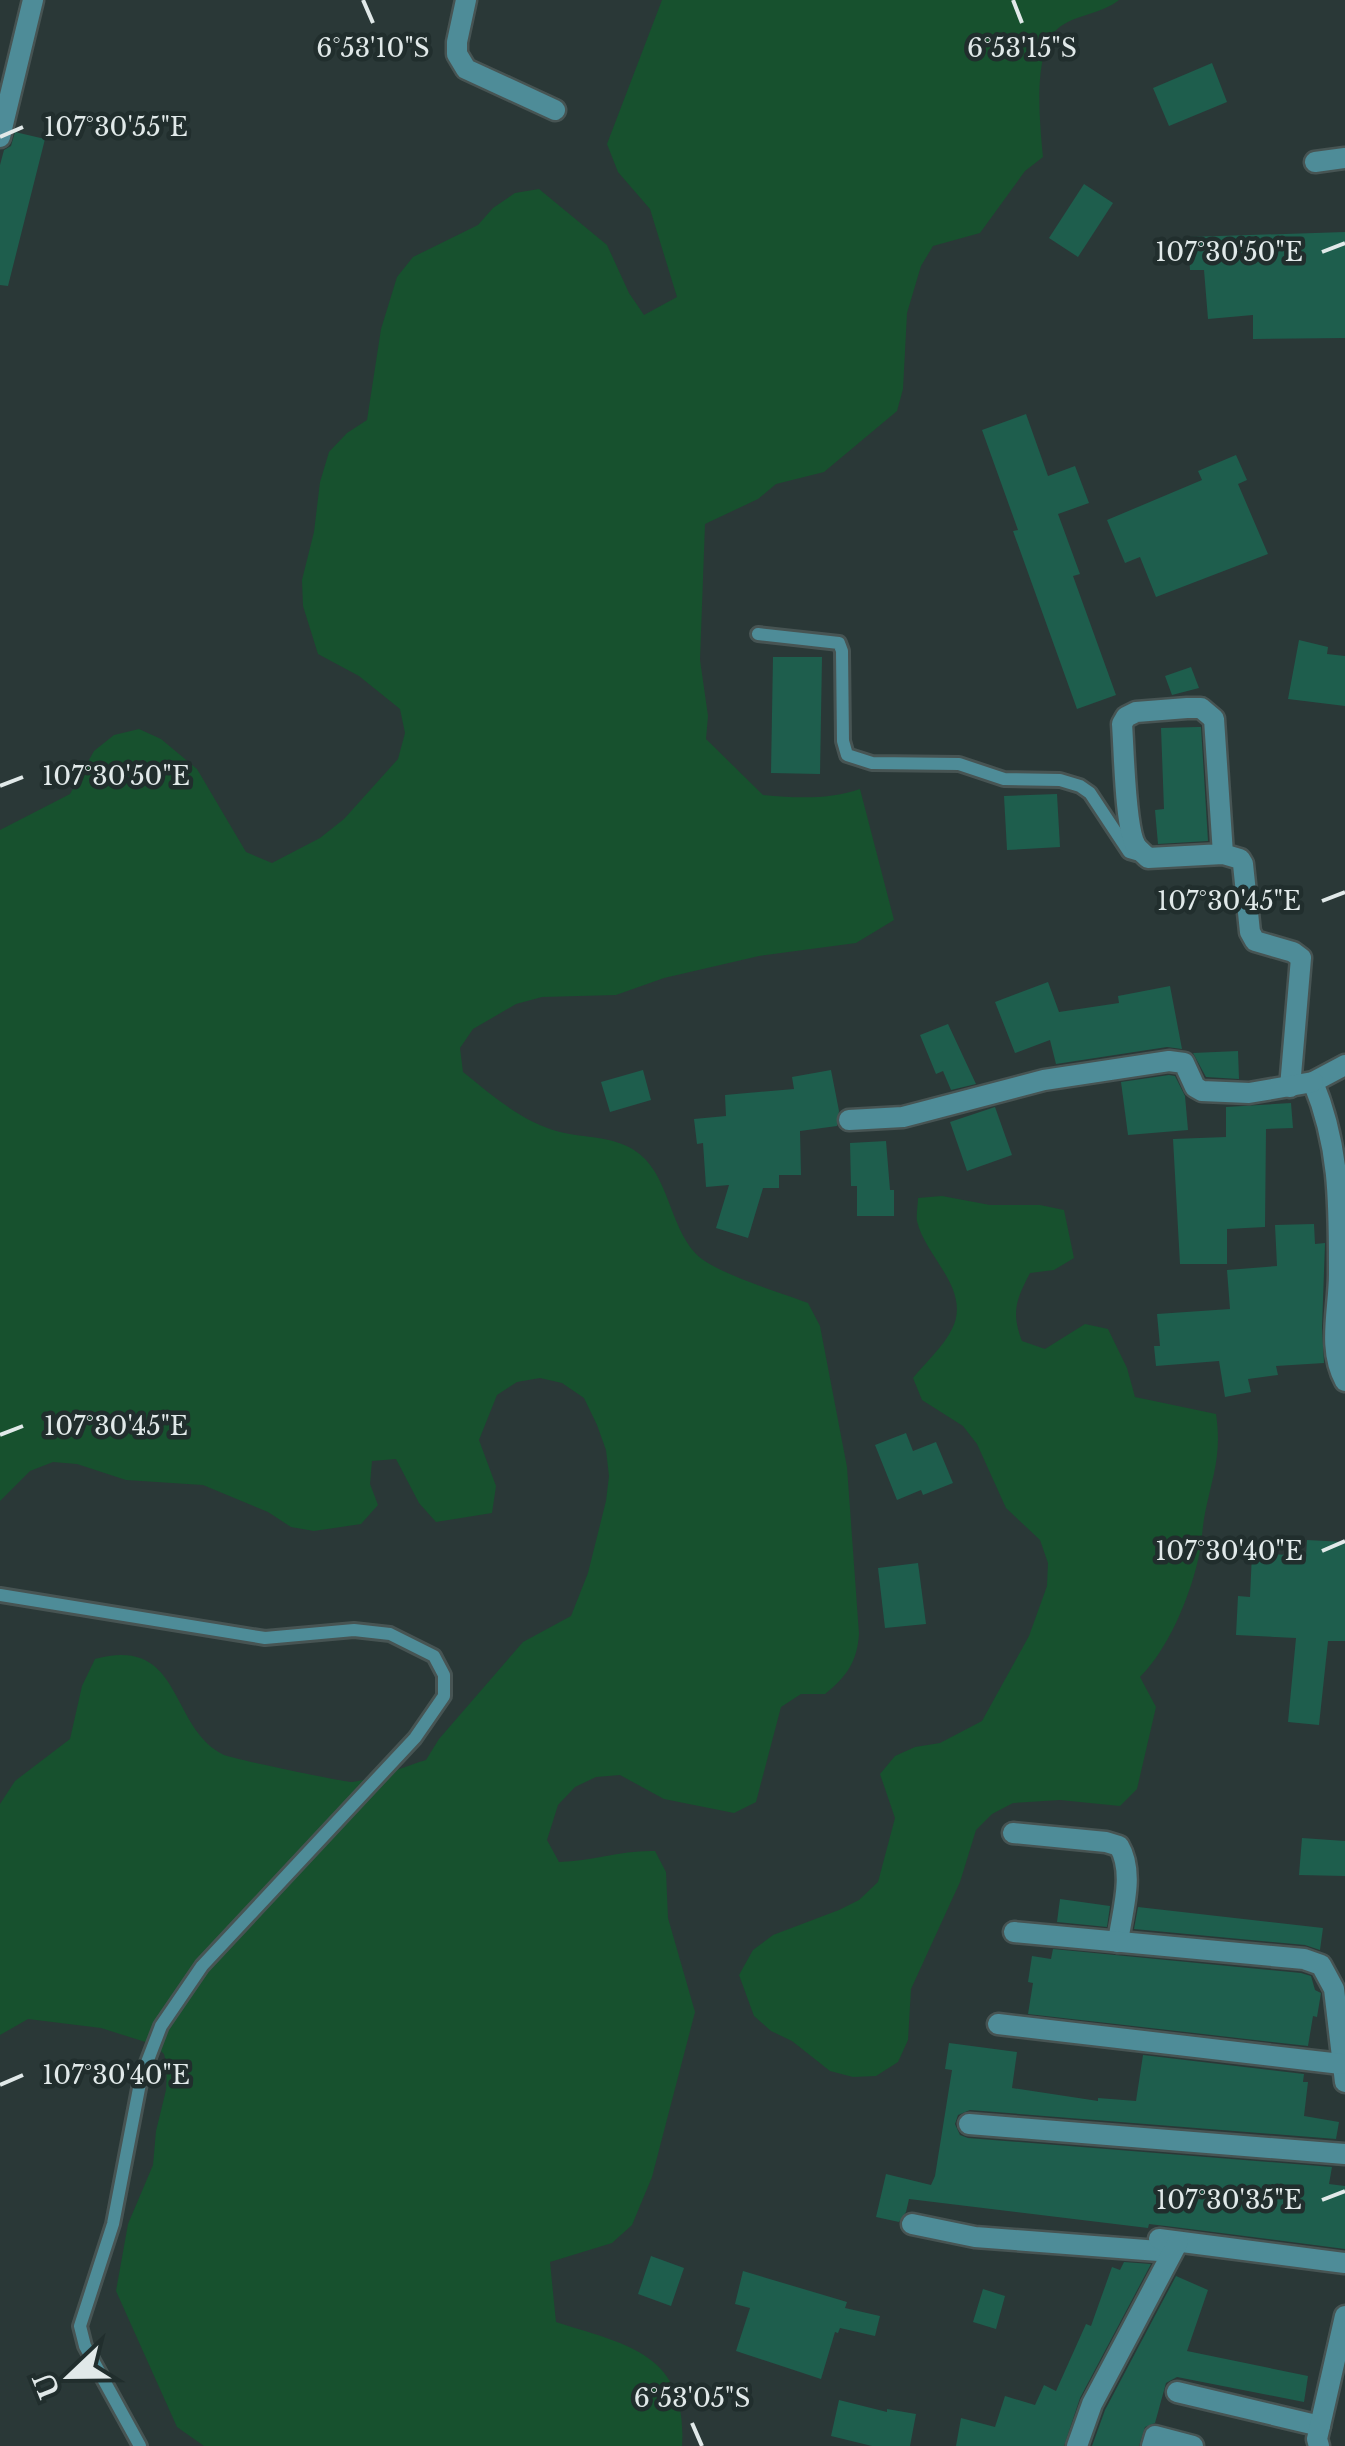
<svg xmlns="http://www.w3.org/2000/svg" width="1345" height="2446" viewBox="0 0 1345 2446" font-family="'Libre Baskerville',serif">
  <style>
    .green { fill: #17512e }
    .building { fill: #1e5e4d }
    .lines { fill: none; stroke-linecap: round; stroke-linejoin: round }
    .service-casing { stroke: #475453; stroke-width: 18 }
    .minor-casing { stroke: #475453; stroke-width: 25 }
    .service { stroke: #4e8c98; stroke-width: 12 }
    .minor { stroke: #4e8c98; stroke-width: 20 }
    .ticks { fill: none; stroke: #e1e9e9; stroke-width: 4 }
    .ticks-label { font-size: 25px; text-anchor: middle; fill: #e1e9e9; stroke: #212e2d; stroke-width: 9; stroke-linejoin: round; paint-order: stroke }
  </style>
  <rect width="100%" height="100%" fill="#2a3837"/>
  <!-- green -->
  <g class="green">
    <path d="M662 0H1119C1101 14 1079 14 1061 26 1031 47 1040 124 1043 157L1025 171 980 233 933 246 921 266 907 313 903 389 897 411 824 472 776 484 758 499 705 524 700 660 708 716 706 739 763 795C797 798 827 800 860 789L894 920 856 943 759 956 664 978 616 995 542 997 516 1004 473 1029 460 1048 463 1072C493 1096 522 1122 560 1132 585 1138 612 1136 634 1150 669 1172 668 1224 696 1254 714 1273 782 1293 808 1303L820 1326 847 1467 859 1634C857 1662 847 1676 825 1694H801L781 1707 756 1802 734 1813 664 1799 620 1775 596 1777 575 1787 558 1805 547 1840 559 1862C592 1861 622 1850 655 1851L666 1872 668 1918 695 2012 652 2177 632 2225 612 2243 550 2262 556 2322C627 2345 688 2353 682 2446H204L177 2427 116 2291 128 2224 153 2165 156 2131 166 2090 167 2066 164 2054 155 2045 101 2028 28 2019 0 2035V1804L15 1781 70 1739 82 1686 95 1659C184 1635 168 1728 224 1755 234 1759 343 1782 352 1782 376 1779 403 1767 426 1760L439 1739 523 1642 571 1616 588 1573 606 1501 609 1476 606 1450 597 1425 584 1398 562 1383 540 1378 517 1382 497 1395 479 1440 496 1486 492 1513 436 1522 419 1503 396 1459 372 1461 370 1484 378 1505 361 1524 314 1531 291 1527 268 1512 203 1485 126 1480 77 1464 53 1462 30 1471 0 1501V830L70 794 94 751 114 735 139 729 161 739 197 769 246 852 272 863 320 838 344 819 398 759 405 733 400 709 359 676 318 654 303 606 302 580 314 532 320 482 329 452 347 433 367 420 381 329 397 277 413 257 478 225 493 208 515 193 539 189 607 245 629 293 644 315 677 297 650 209 618 172 607 144Z"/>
    <path d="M942 1196 990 1205H1040L1064 1210 1074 1258 1054 1270 1030 1273C1016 1300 1011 1312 1022 1341L1045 1349 1085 1324 1108 1329 1127 1368 1135 1397 1216 1414C1222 1454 1213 1475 1205 1513 1202 1528 1202 1545 1198 1560 1189 1599 1168 1649 1140 1677L1156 1707 1137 1789 1120 1806 1060 1800 1013 1803 992 1814 976 1830 960 1882 911 1989 908 2040 898 2062 876 2076 853 2077 830 2071 792 2041 771 2031 754 2016 739 1975 753 1950 773 1935 839 1910 859 1900 878 1882 895 1818 880 1774 895 1756 915 1747 940 1743 982 1721 1029 1636 1047 1586 1048 1563 1040 1540 1006 1508 977 1444 963 1426 922 1400 913 1378C925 1363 944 1346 952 1329 972 1289 925 1257 917 1221 916 1214 918 1205 918 1198Z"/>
  </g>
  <!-- building -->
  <g class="building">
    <polygon points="1212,63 1227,102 1169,126 1153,88"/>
    <polygon points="15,132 45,139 8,286 0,285 0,165 4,150 11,146"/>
    <polygon points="1084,184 1113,203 1078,257 1049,238"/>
    <polygon points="1345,232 1345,338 1253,339 1253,315 1208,319 1204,270 1190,270 1188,237"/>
    <polygon points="1026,414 1048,476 1075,466 1089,503 1058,514 1080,574 1073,576 1116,695 1077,709 1013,531 1018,530 982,430"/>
    <polygon points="1236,455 1247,480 1238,484 1268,554 1156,597 1140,557 1125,563 1107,520 1202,480 1198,471"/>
    <polygon points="1299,640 1328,647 1327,654 1345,656 1345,706 1288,699"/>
    <polygon points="773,657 822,657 820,774 771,773"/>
    <polygon points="1191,667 1199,688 1172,695 1165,676"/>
    <polygon points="1197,727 1201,727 1208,841 1158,844 1155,810 1164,809 1161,728"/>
    <polygon points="1057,794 1060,847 1007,850 1004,796"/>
    <polygon points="1048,982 1059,1012 1119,1003 1118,996 1170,986 1182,1049 1167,1047 1056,1064 1050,1040 1015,1053 995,1002"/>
    <polygon points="948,1024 976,1084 951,1090 943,1071 936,1074 920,1035"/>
    <polygon points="1238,1051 1239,1079 1206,1077 1193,1053"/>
    <polygon points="643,1070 651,1100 610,1112 601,1082"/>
    <polygon points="831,1070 839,1111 837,1126 800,1131 801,1175 779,1175 779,1188 763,1188 748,1238 716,1228 729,1185 706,1187 703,1143 697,1144 694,1119 726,1116 725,1095 794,1089 792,1077"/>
    <polygon points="1169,1075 1175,1076 1185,1096 1188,1130 1128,1135 1121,1082"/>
    <polygon points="1291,1103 1293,1128 1266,1129 1265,1227 1227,1229 1227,1264 1180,1264 1173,1139 1226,1137 1226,1107"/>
    <polygon points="995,1107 1012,1155 967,1171 950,1122"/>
    <polygon points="886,1141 890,1190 894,1190 894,1216 857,1216 857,1186 851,1186 850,1143"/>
    <polygon points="1314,1224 1315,1244 1325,1243 1322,1328 1324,1363 1276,1366 1278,1375 1248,1379 1251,1392 1225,1397 1219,1361 1156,1366 1154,1346 1160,1346 1157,1314 1230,1309 1227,1270 1277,1266 1275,1225"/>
    <polygon points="906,1433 913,1451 936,1442 953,1483 923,1495 921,1490 897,1500 875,1445"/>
    <polygon points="1307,1540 1345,1542 1345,1641 1328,1641 1319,1725 1288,1722 1296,1638 1236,1635 1238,1596 1250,1597 1252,1553 1306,1556"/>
    <polygon points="918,1563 926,1624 885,1628 878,1568"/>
    <polygon points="1302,1838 1345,1841 1345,1876 1299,1875"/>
    <polygon points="1060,1899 1110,1906 1107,1927 1057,1922"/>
    <polygon points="1138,1907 1323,1928 1320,1950 1305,1945 1134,1929"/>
    <polygon points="1053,1949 1301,1973 1311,1976 1315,1990 1321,1993 1317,2017 1313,2016 1308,2046 1028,2014 1033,1983 1028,1982 1032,1956 1051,1959"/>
    <polygon points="949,2043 1017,2052 1012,2088 1098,2101 1098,2098 1136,2101 1143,2055 1304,2074 1303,2082 1308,2082 1304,2116 1339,2122 1336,2139 970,2110 958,2115 955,2124 960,2135 968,2138 1332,2167 1329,2184 1345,2186 1345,2249 1174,2227 1149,2224 1148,2228 909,2199 906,2212 899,2222 876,2217 886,2174 931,2185 935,2176 952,2070 945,2069"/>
    <polygon points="651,2256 684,2268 671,2306 638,2294"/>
    <polygon points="1124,2262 1151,2264 1080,2398 1064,2446 956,2446 961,2418 995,2427 1005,2396 1035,2405 1044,2385 1056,2391 1086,2324 1091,2326 1112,2267 1120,2270"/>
    <polygon points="743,2271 847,2302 845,2308 880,2316 875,2336 840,2328 838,2333 835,2332 821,2379 736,2351 750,2308 735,2304"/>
    <polygon points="1176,2276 1208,2290 1187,2351 1308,2376 1304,2402 1177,2377 1166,2383 1155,2423 1145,2427 1139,2446 1092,2446 1105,2410"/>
    <polygon points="983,2289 1005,2296 996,2329 973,2322"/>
    <polygon points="839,2400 887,2412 887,2409 916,2414 910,2446 872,2446 831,2436"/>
  </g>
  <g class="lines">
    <defs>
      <g id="service">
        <polyline points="758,634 839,643 842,651 843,741 847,755 872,763 959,764 1004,779 1060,780 1080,786 1090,793 1129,852 1136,854"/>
        <polyline points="0,1595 265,1638 354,1630 390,1634 434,1656 444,1675 444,1696 415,1738 202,1966 161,2026 141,2078 113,2224 80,2326 85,2346 140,2446"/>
      </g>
      <g id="minor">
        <polyline points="466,0 457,42 457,54 466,69 555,110"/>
        <polyline points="0,137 33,0"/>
        <polyline points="1315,162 1345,158"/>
        <path d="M1223 854 1214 719 1201 708H1187L1136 712 1126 717 1122 724C1124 749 1125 829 1136 846 1138 849 1146 856 1148 858L1223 854 1240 859 1243 864 1250 932 1255 941 1293 952 1301 958 1290 1087"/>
        <path d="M1345 1065 1313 1082C1340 1147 1339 1204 1339 1274 1339 1310 1327 1348 1345 1381"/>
        <polyline points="849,1120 903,1117 1044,1080 1169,1061 1184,1063 1195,1087 1202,1091 1249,1093 1313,1082"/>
        <path d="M1013 1833 1106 1842 1119 1846C1135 1873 1122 1912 1118 1942"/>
        <polyline points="1014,1932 1304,1959 1321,1965 1334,1989 1345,2082"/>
        <polyline points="998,2024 1341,2064"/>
        <polyline points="969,2124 1345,2154"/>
        <polyline points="912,2224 975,2237 1172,2252"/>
        <polyline points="1159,2239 1345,2263"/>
        <polyline points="1177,2392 1320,2426"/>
        <polyline points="1077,2446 1092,2404 1178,2242"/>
        <polyline points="1152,2446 1155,2436 1193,2446"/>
        <polyline points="1319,2446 1317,2439 1345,2316"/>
      </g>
    </defs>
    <!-- service casing -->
    <use href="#service" class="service-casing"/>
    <!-- minor casing -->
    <use href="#minor" class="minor-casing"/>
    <!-- service -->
    <use href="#service" class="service"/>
    <!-- minor -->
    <use href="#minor" class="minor"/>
  </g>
  <!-- ticks -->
  <path class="ticks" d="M363 0 373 23M1013 0 1022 23M0 137 23 127M1322 252 1345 243M0 786 23 777M1322 901 1345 892M0 1435 23 1426M1322 1551 1345 1541M0 2085 23 2075M1322 2200 1345 2191M692 2423 702 2446"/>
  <g class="ticks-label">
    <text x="373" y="57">6°53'10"S</text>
    <text x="1022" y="57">6°53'15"S</text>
    <text x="116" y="136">107°30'55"E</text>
    <text x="1229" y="261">107°30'50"E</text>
    <text x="116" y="785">107°30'50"E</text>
    <text x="1229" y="910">107°30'45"E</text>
    <text x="116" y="1435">107°30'45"E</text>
    <text x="1229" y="1560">107°30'40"E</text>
    <text x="116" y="2084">107°30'40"E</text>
    <text x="1229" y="2209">107°30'35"E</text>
    <text x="692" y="2407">6°53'05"S</text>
  </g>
  <!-- north arrow -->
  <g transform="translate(70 2376) rotate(248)" stroke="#212e2d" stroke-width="8" paint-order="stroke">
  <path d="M0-8L18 38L0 25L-18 38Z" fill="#e1e9e9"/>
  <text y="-15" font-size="28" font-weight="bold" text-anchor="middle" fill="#e1e9e9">U</text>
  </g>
</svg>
